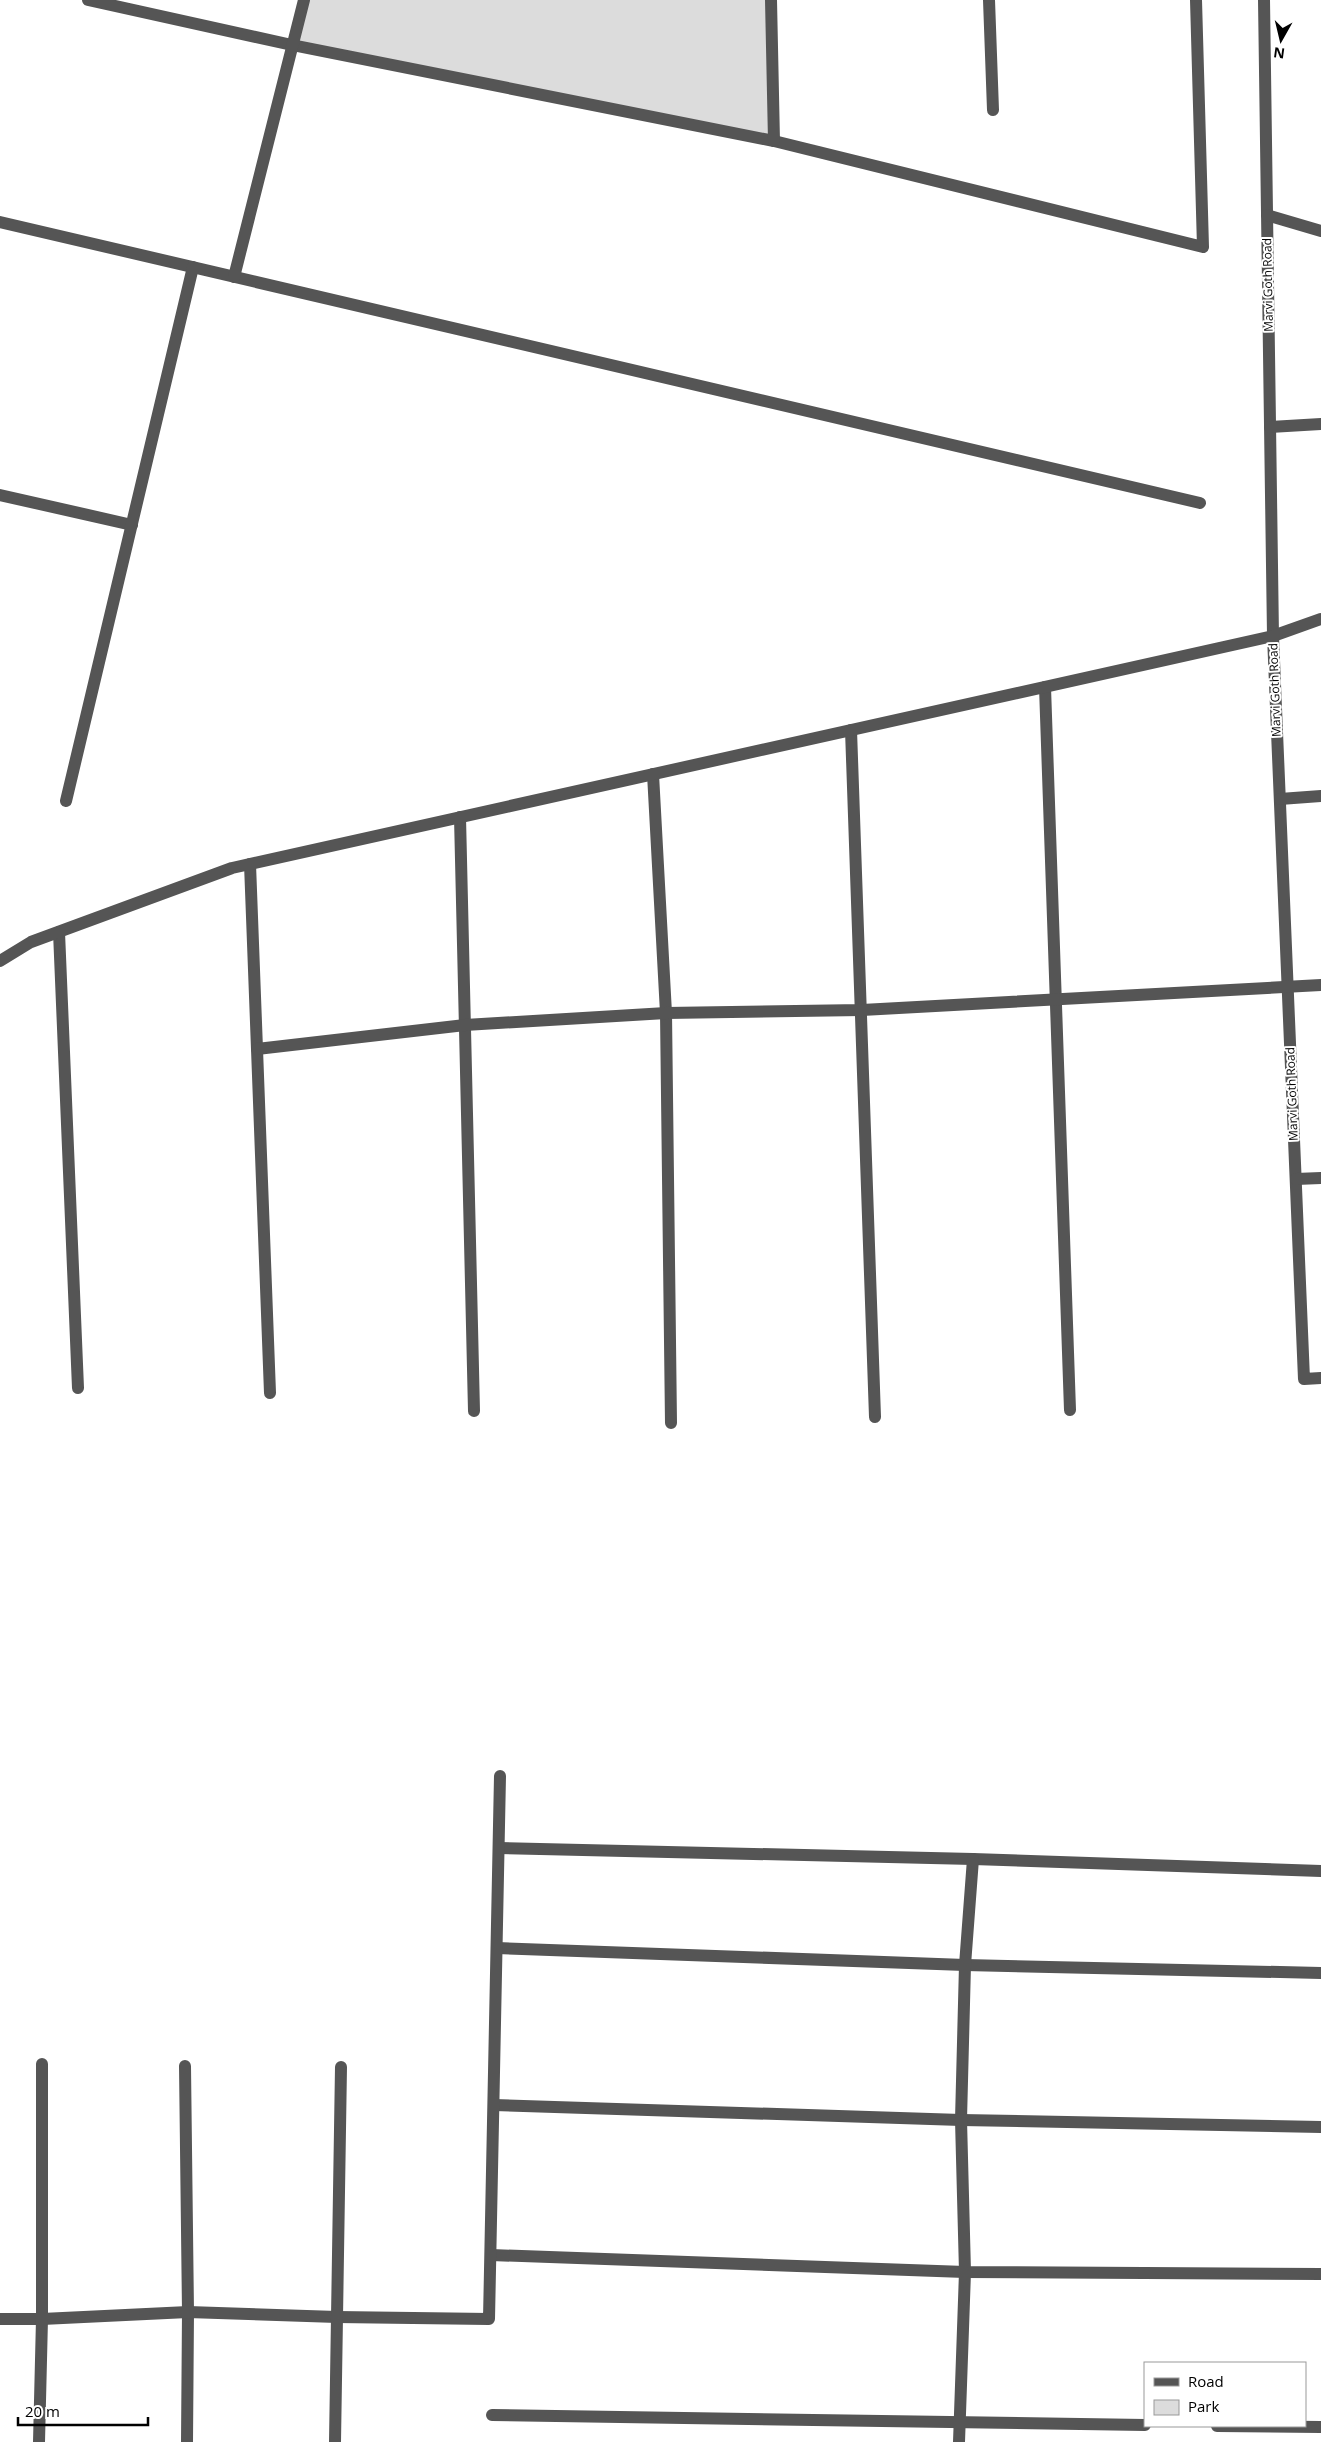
<svg xmlns="http://www.w3.org/2000/svg" width="1321" height="2442" viewBox="0 0 1321 2442" font-family="'Open Sans',sans-serif">
  <style>
    .green { fill: #dcdcdc }
    .lines { fill: none; stroke-linecap: round; stroke-linejoin: round }
    .minor { stroke: #555; stroke-width: 12 }
    .labels { text-anchor: middle; stroke-width: 4; stroke-linejoin: round; paint-order: stroke }
    .street-label { font-size: 12px; fill: #000; stroke: #fff }
  </style>
  <rect width="100%" height="100%" fill="#fff"/>
  <!-- green -->
  <polygon class="green" points="304,0 771,0 774,141 292,45"/>
  <g class="lines">
    <!-- minor -->
    <g class="minor">
      <polyline points="88,0 292,45 774,141 1203,247 1196,0"/>
      <polyline points="771,0 774,141"/>
      <polyline points="989,0 993,110"/>
      <polyline points="1264,0 1273,636 1304,1379 1321,1378"/>
      <polyline points="1267,215 1321,231"/>
      <polyline points="0,222 1200,503"/>
      <polyline points="234,277 304,0"/>
      <polyline points="1270,427 1321,424"/>
      <polyline points="0,495 132,525"/>
      <polyline points="1045,687 1070,1410"/>
      <polyline points="851,730 875,1417"/>
      <polyline points="653,774 666,1013 671,1423"/>
      <polyline points="1280,799 1321,796"/>
      <polyline points="66,801 193,267"/>
      <polyline points="460,817 474,1411"/>
      <polyline points="250,864 270,1393"/>
      <polyline points="59,932 78,1388"/>
      <polyline points="0,961 31,942 232,868 1273,636 1321,619"/>
      <polyline points="257,1049 465,1025 666,1013 862,1010 1321,985"/>
      <polyline points="1296,1179 1321,1178"/>
      <polyline points="499,1848 973,1859 1321,1871"/>
      <polyline points="497,1948 965,1965 1321,1973"/>
      <polyline points="185,2066 188,2312 187,2442"/>
      <polyline points="494,2105 961,2120 1321,2127"/>
      <polyline points="491,2255 965,2272 1321,2274"/>
      <polyline points="0,2319 42,2319 188,2312 337,2317 489,2319 500,1776"/>
      <polyline points="492,2415 1145,2425"/>
      <polyline points="1217,2426 1321,2427"/>
      <polyline points="39,2442 42,2319 42,2064"/>
      <polyline points="335,2442 341,2067"/>
      <polyline points="959,2442 965,2272 961,2120 965,1965 973,1859"/>
    </g>
  </g>
  <g class="labels">
    <!-- street labels -->
    <g class="street-label">
      <text transform="translate(1268 285) rotate(-91)" y="4">Marvi Goth Road</text>
      <text transform="translate(1275 690) rotate(-92)" y="4">Marvi Goth Road</text>
      <text transform="translate(1292 1094) rotate(-92)" y="4">Marvi Goth Road</text>
    </g>
  </g>
  <!-- legend -->
  <rect x="1144" y="2362" width="162" height="65" fill="#ffffff" stroke="#999999"/>
  <rect x="1154" y="2378" width="25" height="8" fill="#555555" stroke="#999999"/>
  <text x="1188" y="2387" font-size="15" fill="#000000">Road</text>
  <rect x="1154" y="2400" width="25" height="15" fill="#dcdcdc" stroke="#999999"/>
  <text x="1188" y="2412" font-size="15" fill="#000000">Park</text>
  <!-- north arrow -->
  <g transform="translate(1281 40) rotate(188)" stroke="#ffffff" stroke-width="4" paint-order="stroke">
  <path d="M0-4L9 19L0 12L-9 19Z" fill="#000000"/>
  <text y="-8" font-size="14" font-weight="bold" text-anchor="middle" fill="#000000">N</text>
  </g>
  <!-- scale -->
  <path d="M18 2417v8h130v-8" fill="none" stroke="#000000" stroke-width="2.5"/>
  <text x="25" y="2417" font-size="15" fill="#000000" stroke="#ffffff" stroke-width="4" paint-order="stroke">20 m</text>
</svg>
